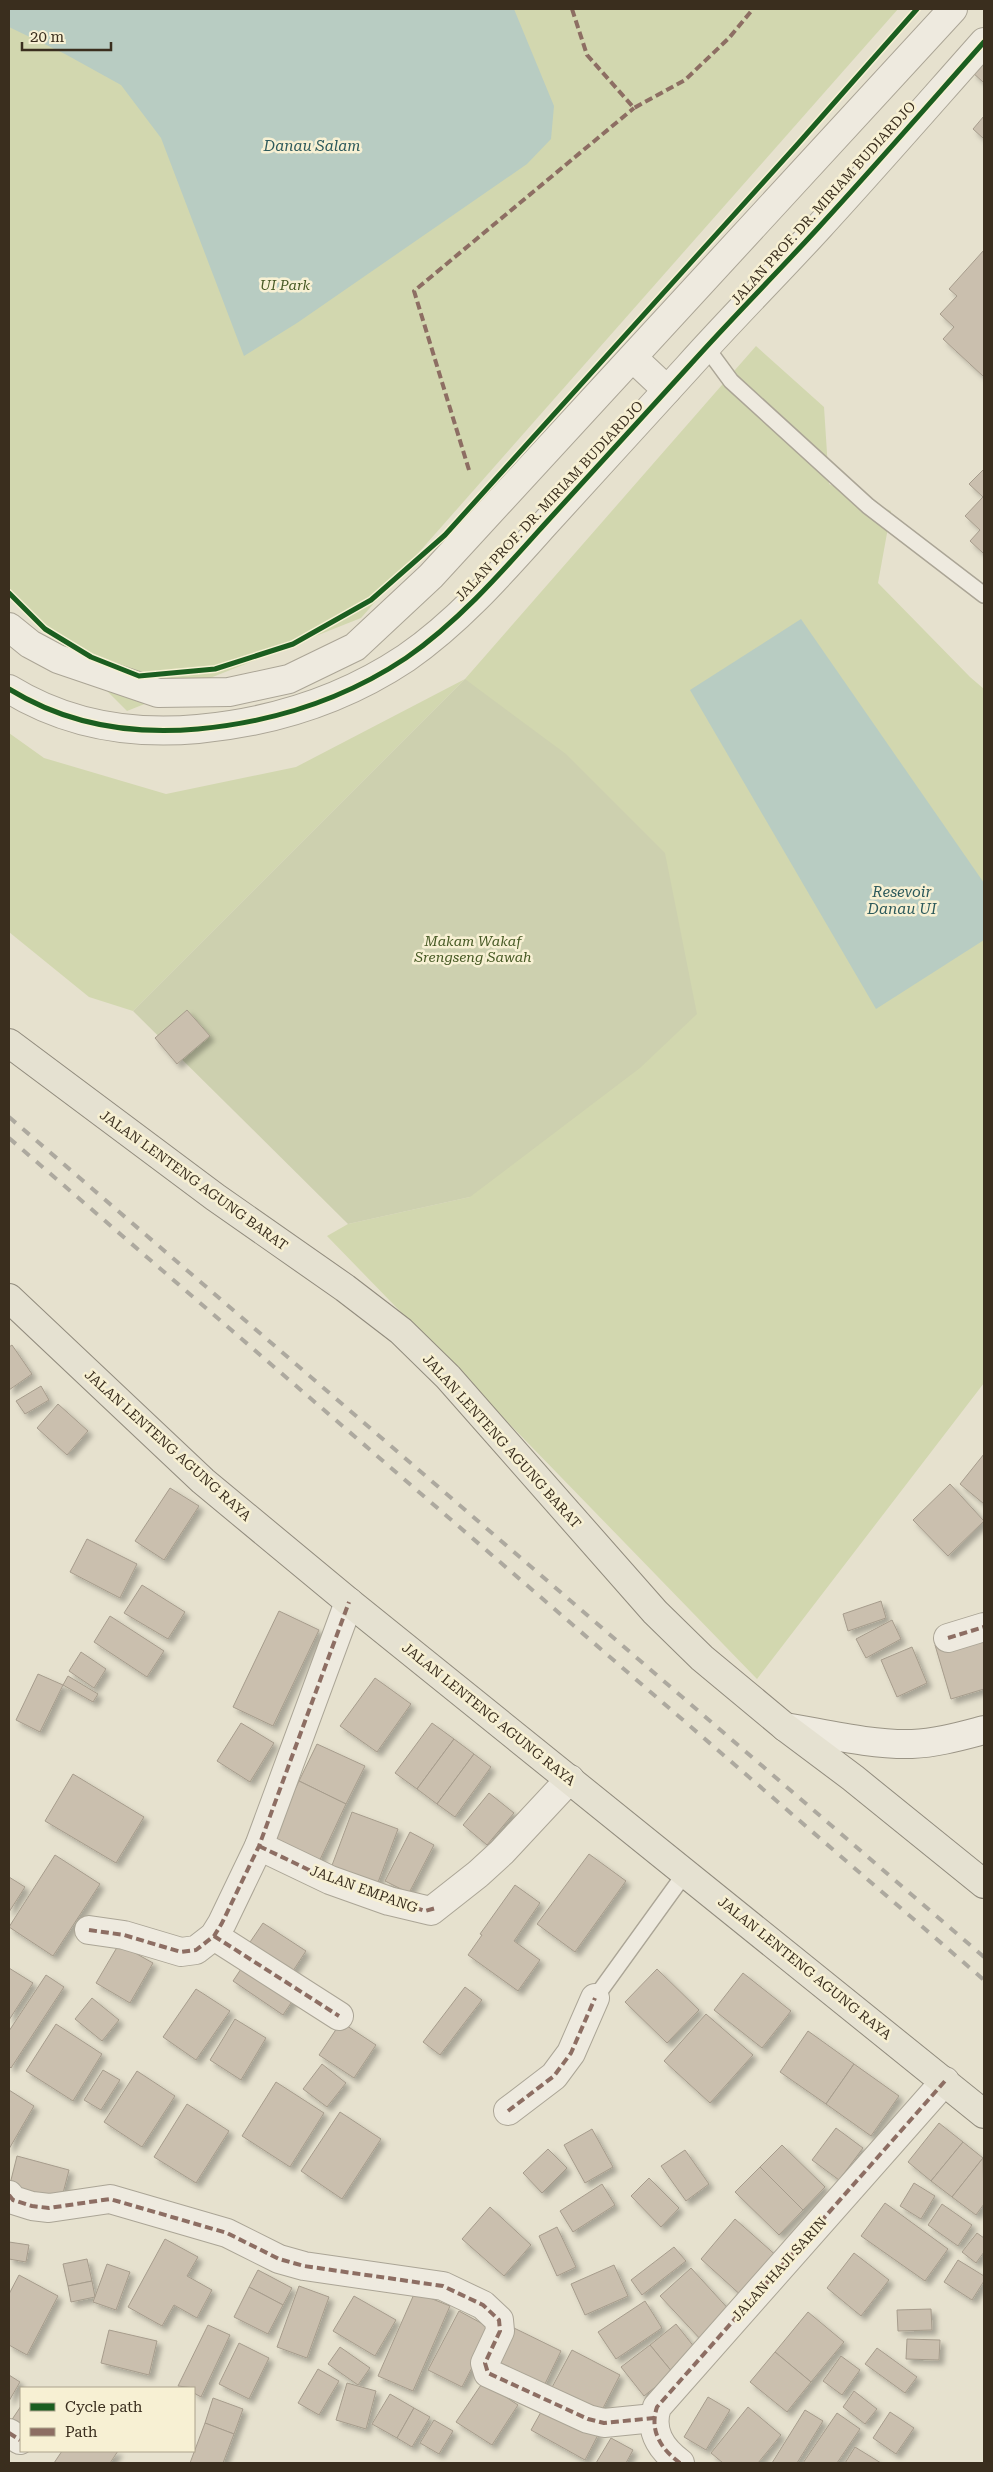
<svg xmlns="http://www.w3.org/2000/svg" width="993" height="2472" viewBox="0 0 993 2472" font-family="'Roboto Serif',serif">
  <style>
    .green { fill: #d2d7af }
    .cemetery { fill: #cdd0af }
    .water { fill: #b8ccc2 }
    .building { fill: #cabfae; stroke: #a69c8c; filter: url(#shadow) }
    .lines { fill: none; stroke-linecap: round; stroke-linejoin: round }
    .lane-casing { stroke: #aba596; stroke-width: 18 }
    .street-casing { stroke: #aba596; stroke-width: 30 }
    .secondary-casing { stroke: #9b9586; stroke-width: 30 }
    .primary-casing { stroke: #918b7d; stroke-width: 30 }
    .lane { stroke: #eeeadf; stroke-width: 15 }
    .street { stroke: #eeeadf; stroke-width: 28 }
    .secondary { stroke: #eeeadf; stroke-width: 28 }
    .primary { stroke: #e5e1d1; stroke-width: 28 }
    .rail { stroke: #ada99f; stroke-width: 4; stroke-dasharray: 9 9; stroke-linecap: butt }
    .quiet { stroke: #8d6e63; stroke-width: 4; stroke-dasharray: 8 4; stroke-linecap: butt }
    .cycleway-casing { stroke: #f7f0d3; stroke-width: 8 }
    .cycleway { stroke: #1b5e20; stroke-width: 5 }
    .labels { text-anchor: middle; stroke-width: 5; stroke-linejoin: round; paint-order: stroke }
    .street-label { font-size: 14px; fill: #3a2e1e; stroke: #f7f0d3 }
    .park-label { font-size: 14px; font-style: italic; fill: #455823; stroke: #f7f0d3 }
    .water-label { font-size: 15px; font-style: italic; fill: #2c595b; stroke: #f7f0d3 }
  </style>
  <defs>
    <filter id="shadow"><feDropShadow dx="4.5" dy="4.5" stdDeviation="2.5" flood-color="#0004"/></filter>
  </defs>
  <rect width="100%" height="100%" fill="#e6e1ce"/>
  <!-- green -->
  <g class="green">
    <polygon points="9,9 898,9 361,618 127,711 9,593"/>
    <polygon points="756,346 824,407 829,484 891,511 878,583 970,677 984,689 984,1383 757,1679 327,1236 348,1224 470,1197 465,679 133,1011 89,997 9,932 9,733 44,758 166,794 296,767 465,679"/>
  </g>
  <!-- cemetery -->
  <polygon class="cemetery" points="465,679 566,754 665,853 697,1014 640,1068 470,1197 348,1224 133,1011"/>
  <!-- water -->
  <g class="water">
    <polygon points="9,9 514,9 554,106 551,139 527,164 297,323 244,356 161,138 121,85 65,54 9,27"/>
    <polygon points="801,619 984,883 984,940 876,1009 690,690"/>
  </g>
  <!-- building -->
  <g class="building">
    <polygon points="984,59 984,83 972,72"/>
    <polygon points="984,116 984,139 973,129"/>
    <polygon points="984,250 984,377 943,339 954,327 940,314 957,296 949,289"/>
    <polygon points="984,469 984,554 970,541 980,530 965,516 983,497 969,484"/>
    <polygon points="187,1010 210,1036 177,1064 155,1038"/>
    <polygon points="12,1345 32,1374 9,1390 9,1347"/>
    <polygon points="41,1386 49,1400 25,1414 16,1401"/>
    <polygon points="58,1404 88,1431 67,1455 37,1428"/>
    <polygon points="984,1454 984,1504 960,1484"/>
    <polygon points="950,1484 984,1521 948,1556 913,1520"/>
    <polygon points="170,1488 199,1506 164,1560 135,1541"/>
    <polygon points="87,1539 137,1564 120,1598 70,1572"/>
    <polygon points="142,1585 185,1612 168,1639 124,1613"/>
    <polygon points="881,1601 886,1618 848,1631 843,1614"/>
    <polygon points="279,1611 319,1630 273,1726 233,1707"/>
    <polygon points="110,1616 164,1651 147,1677 94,1642"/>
    <polygon points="892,1620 901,1639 866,1658 856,1639"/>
    <polygon points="984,1631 984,1689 951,1699 935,1645"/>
    <polygon points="912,1647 927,1683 897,1697 881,1660"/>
    <polygon points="81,1652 106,1669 94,1688 69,1671"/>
    <polygon points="38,1674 63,1685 40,1732 16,1720"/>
    <polygon points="68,1676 98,1694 93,1702 63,1685"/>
    <polygon points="375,1678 411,1704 377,1752 340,1726"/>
    <polygon points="241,1723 274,1743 250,1782 217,1761"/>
    <polygon points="432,1723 454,1739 417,1789 395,1773"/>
    <polygon points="454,1739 474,1754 437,1804 417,1789"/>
    <polygon points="317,1744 365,1766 346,1804 299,1781"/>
    <polygon points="474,1754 491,1767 455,1817 437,1804"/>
    <polygon points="73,1774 144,1817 116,1863 45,1821"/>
    <polygon points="299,1781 346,1804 318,1864 270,1842"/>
    <polygon points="489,1793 514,1813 487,1845 463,1825"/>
    <polygon points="352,1812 398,1829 377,1885 331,1868"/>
    <polygon points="410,1832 434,1845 409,1893 385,1881"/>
    <polygon points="589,1854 626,1881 575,1952 537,1924"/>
    <polygon points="55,1855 100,1884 53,1956 9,1927"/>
    <polygon points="9,1877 25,1887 9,1912"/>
    <polygon points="515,1885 540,1903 514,1941 540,1960 518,1991 468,1955 482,1935 480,1934"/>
    <polygon points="263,1923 306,1951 289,1977 246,1948"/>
    <polygon points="119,1944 153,1963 130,2003 96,1983"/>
    <polygon points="247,1960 297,1994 283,2015 233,1981"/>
    <polygon points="9,1968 33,1983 9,2020"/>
    <polygon points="657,1969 699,2010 667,2043 625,2002"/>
    <polygon points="743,1973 791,2011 762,2048 714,2010"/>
    <polygon points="46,1975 64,1987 11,2068 9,2066 9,2031"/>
    <polygon points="465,1987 482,2000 440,2055 423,2042"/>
    <polygon points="196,1989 230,2011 196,2060 163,2037"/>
    <polygon points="92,1998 119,2020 102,2041 75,2019"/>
    <polygon points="706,2014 753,2055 710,2103 664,2061"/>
    <polygon points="235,2019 266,2038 241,2080 210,2060"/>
    <polygon points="341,2022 376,2045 354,2078 319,2055"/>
    <polygon points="56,2024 102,2054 73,2101 26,2071"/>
    <polygon points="808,2031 854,2064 826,2104 780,2072"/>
    <polygon points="322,2064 346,2083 327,2107 303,2089"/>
    <polygon points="854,2064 899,2096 871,2136 826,2104"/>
    <polygon points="103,2070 120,2080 101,2110 84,2100"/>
    <polygon points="137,2071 175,2096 142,2147 104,2122"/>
    <polygon points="276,2082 324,2113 290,2167 242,2136"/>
    <polygon points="9,2090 34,2106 9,2149"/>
    <polygon points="187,2104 229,2131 196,2183 154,2157"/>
    <polygon points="340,2112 381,2139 342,2199 301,2171"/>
    <polygon points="939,2123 963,2142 931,2181 908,2162"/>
    <polygon points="836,2128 863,2148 839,2180 812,2160"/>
    <polygon points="592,2129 613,2167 585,2183 564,2145"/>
    <polygon points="963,2142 983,2158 952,2197 931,2181"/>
    <polygon points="782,2145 825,2187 803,2210 760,2167"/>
    <polygon points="548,2149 567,2168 542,2193 523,2173"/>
    <polygon points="685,2150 709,2184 686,2201 661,2166"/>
    <polygon points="17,2156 69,2170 61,2201 9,2188"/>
    <polygon points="983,2158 984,2204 976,2215 952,2197"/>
    <polygon points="760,2167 803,2210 779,2235 735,2192"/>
    <polygon points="649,2178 679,2208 661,2227 631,2196"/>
    <polygon points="914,2183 935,2196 921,2219 900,2206"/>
    <polygon points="602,2184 615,2205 573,2232 560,2211"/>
    <polygon points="885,2203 948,2249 925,2281 861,2236"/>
    <polygon points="942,2204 972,2225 958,2246 928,2225"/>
    <polygon points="490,2207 531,2245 504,2276 462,2239"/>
    <polygon points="735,2219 779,2258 744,2298 701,2259"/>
    <polygon points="557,2227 576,2267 557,2276 539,2236"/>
    <polygon points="977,2233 984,2238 984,2252 976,2263 962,2252"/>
    <polygon points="165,2239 198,2257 187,2276 212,2290 197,2318 174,2305 162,2326 128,2307"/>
    <polygon points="9,2242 29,2245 26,2262 9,2259"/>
    <polygon points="674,2247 686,2261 642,2295 631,2280"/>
    <polygon points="854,2253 889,2280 861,2316 827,2288"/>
    <polygon points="87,2259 92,2281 68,2286 63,2264"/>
    <polygon points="958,2260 984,2276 984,2281 972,2300 944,2282"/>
    <polygon points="107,2264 130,2272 116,2310 93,2302"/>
    <polygon points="614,2265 628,2296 585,2315 571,2284"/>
    <polygon points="691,2268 733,2314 703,2342 660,2296"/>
    <polygon points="258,2270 292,2288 283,2305 249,2287"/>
    <polygon points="19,2275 58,2296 27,2355 9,2345 9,2294"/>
    <polygon points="92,2281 95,2297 71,2302 68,2286"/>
    <polygon points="299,2286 329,2297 307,2358 277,2347"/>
    <polygon points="249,2287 283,2305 268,2334 234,2317"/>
    <polygon points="415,2292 450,2306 413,2391 378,2376"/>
    <polygon points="354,2296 396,2320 375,2356 333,2331"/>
    <polygon points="645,2301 662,2328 616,2359 598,2332"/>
    <polygon points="931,2309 932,2330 898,2331 897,2310"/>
    <polygon points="459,2311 492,2329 462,2387 428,2370"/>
    <polygon points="808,2312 844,2342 811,2382 775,2352"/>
    <polygon points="676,2324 699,2353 673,2373 650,2345"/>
    <polygon points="208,2325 230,2335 201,2397 194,2393 194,2388 178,2386"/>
    <polygon points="514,2328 561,2351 541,2392 494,2368"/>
    <polygon points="109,2330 157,2341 149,2375 101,2363"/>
    <polygon points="907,2339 940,2340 939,2360 906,2359"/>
    <polygon points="239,2343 269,2358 249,2399 219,2384"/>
    <polygon points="650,2345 673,2373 644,2396 621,2367"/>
    <polygon points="340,2347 370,2368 358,2385 328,2364"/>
    <polygon points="877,2348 917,2377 905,2393 865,2364"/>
    <polygon points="572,2350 620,2375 599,2416 550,2391"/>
    <polygon points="775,2352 811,2382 787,2412 750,2382"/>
    <polygon points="841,2356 860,2370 842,2395 823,2381"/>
    <polygon points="318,2369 339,2381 319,2415 298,2403"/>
    <polygon points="9,2375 20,2382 9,2401"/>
    <polygon points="483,2382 518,2405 492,2445 456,2422"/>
    <polygon points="347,2383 376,2391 366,2429 336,2420"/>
    <polygon points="854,2391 877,2409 865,2424 843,2407"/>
    <polygon points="390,2394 414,2408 397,2438 372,2424"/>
    <polygon points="708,2397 730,2410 706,2450 684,2437"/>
    <polygon points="213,2398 243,2409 234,2434 205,2423"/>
    <polygon points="546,2403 599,2433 585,2460 531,2430"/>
    <polygon points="21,2406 21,2436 9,2424"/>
    <polygon points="748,2407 781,2435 758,2463 723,2463 711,2453"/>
    <polygon points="414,2408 430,2417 412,2447 397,2438"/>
    <polygon points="805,2410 823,2421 797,2463 772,2463"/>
    <polygon points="890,2412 914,2428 896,2454 873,2438"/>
    <polygon points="837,2413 860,2429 837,2463 803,2463"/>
    <polygon points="434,2420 453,2431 439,2454 420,2443"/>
    <polygon points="205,2423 234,2434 223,2463 190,2463"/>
    <polygon points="611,2438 633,2450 626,2463 596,2463"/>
    <polygon points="855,2447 881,2463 845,2463"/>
    <polygon points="62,2451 118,2451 110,2463 54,2463"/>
  </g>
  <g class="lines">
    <defs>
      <g id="lane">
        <polyline points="706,347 731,381 868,506 984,595"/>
        <polyline points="595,1998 686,1872"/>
      </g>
      <g id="street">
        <polyline points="633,358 667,390"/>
        <polyline points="9,627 30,644 58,659 158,693 229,692 289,679 355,647 431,576 953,9"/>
        <path d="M9 689C66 724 132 735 198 729 273 722 343 700 406 658 458 622 501 573 543 526 592 473 640 419 689 366 731 319 776 274 819 227 875 166 929 104 984 42"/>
        <polyline points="948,1638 984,1627"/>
        <polyline points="259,1846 330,1880 389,1901 431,1911 478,1874 502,1852 570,1779"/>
        <polyline points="89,1930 124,1935 181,1952 196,1950 214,1936 222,1923 259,1846 349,1602"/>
        <polyline points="214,1936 339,2016"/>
        <polyline points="508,2111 554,2076 571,2053 595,1998"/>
        <polyline points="9,2195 13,2200 32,2206 49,2208 110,2199 227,2233 279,2259 304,2266 443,2286 483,2305 499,2320 500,2331 485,2363 488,2373 588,2419 604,2423 654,2418"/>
        <polyline points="9,2433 20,2440"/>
        <path d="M680 2463C661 2449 649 2431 657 2407L945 2081"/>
      </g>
      <path id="secondary" d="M785 1727C827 1734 870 1745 912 1744 937 1743 961 1736 984 1730"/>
      <g id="primary">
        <polyline points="9,1043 215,1197 345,1288 401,1331 448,1377 655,1612 702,1658 785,1727 853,1778 984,1884"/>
        <polyline points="9,1298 203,1481 349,1602 984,2114"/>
      </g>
    </defs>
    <!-- lane casing -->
    <use href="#lane" class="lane-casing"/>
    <!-- street casing -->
    <use href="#street" class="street-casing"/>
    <!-- secondary casing -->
    <use href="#secondary" class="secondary-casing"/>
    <!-- primary casing -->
    <use href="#primary" class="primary-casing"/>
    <!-- lane -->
    <use href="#lane" class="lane"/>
    <!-- street -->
    <use href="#street" class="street"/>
    <!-- secondary -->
    <use href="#secondary" class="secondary"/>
    <!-- primary -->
    <use href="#primary" class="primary"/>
    <!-- rail -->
    <g class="rail">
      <polyline points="9,1117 984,1957"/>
      <polyline points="9,1138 984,1980"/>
    </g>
    <!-- quiet -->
    <g class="quiet">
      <polyline points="572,9 587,55 634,108 685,80 729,38 753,9"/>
      <polyline points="469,470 414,291 634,108"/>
      <polyline points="948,1638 984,1627"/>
      <polyline points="259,1846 330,1880 425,1911 436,1908"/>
      <polyline points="89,1930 124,1935 181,1952 196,1950 214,1936 222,1923 259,1846 349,1602"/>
      <polyline points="214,1936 339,2016"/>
      <polyline points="508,2111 554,2076 571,2053 595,1998"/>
      <polyline points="9,2195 13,2200 32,2206 49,2208 110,2199 227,2233 279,2259 304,2266 443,2286 483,2305 499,2320 500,2331 485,2363 488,2373 588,2419 604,2423 654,2418"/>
      <polyline points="9,2433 20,2440"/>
      <path d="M680 2463C661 2449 649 2431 657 2407L945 2081"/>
    </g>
    <defs>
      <g id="cycleway">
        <polyline points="9,593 45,629 91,657 139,676 215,669 293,644 371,600 445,535 796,146 917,9"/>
        <path d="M9 689C66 724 132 735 198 729 273 722 343 700 406 658 458 622 501 573 543 526 592 473 640 419 689 366 731 319 776 274 819 227 875 166 929 104 984 42"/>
      </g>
    </defs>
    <!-- cycleway casing -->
    <use href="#cycleway" class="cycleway-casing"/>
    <!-- cycleway -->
    <use href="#cycleway" class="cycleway"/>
  </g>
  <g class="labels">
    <!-- street labels -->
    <g class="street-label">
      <text transform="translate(823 203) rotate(-48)" y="5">JALAN PROF. DR. MIRIAM BUDIARDJO</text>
      <text transform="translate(549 501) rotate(-47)" y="5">JALAN PROF. DR. MIRIAM BUDIARDJO</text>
      <text transform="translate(194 1180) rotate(36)" y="5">JALAN LENTENG AGUNG BARAT</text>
      <text transform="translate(502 1441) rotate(48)" y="5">JALAN LENTENG AGUNG BARAT</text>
      <text transform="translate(168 1445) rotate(42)" y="5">JALAN LENTENG AGUNG RAYA</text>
      <text transform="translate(489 1714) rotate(39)" y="5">JALAN LENTENG AGUNG RAYA</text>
      <text transform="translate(364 1889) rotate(20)" y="5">JALAN EMPANG</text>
      <text transform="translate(805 1968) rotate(39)" y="5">JALAN LENTENG AGUNG RAYA</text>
      <text transform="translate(779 2269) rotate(-48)" y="5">JALAN HAJI SARIN</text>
    </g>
    <!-- park labels -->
    <g class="park-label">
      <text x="285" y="290">UI Park</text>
      <text x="473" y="946">Makam Wakaf<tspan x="473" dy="16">Srengseng Sawah</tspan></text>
    </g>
    <!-- water labels -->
    <g class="water-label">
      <text x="312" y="151">Danau Salam</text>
      <text x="902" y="897">Resevoir<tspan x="902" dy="17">Danau UI</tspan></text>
    </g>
  </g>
  <!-- border -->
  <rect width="993" height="2472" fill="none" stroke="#3a2e1e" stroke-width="20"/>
  <!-- legend -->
  <rect x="20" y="2387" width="175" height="65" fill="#f7f0d3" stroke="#aba28b"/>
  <rect x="30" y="2403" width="25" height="8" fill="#1b5e20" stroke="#aba28b"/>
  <text x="65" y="2412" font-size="15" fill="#3a2e1e">Cycle path</text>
  <rect x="30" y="2428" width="25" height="8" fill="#8d6e63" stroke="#aba28b"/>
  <text x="65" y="2437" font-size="15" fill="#3a2e1e">Path</text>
  <!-- scale -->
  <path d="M22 42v8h89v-8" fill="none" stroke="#3a2e1e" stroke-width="2.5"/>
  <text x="30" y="42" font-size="15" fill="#3a2e1e" stroke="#f7f0d3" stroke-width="4" paint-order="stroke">20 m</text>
</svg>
